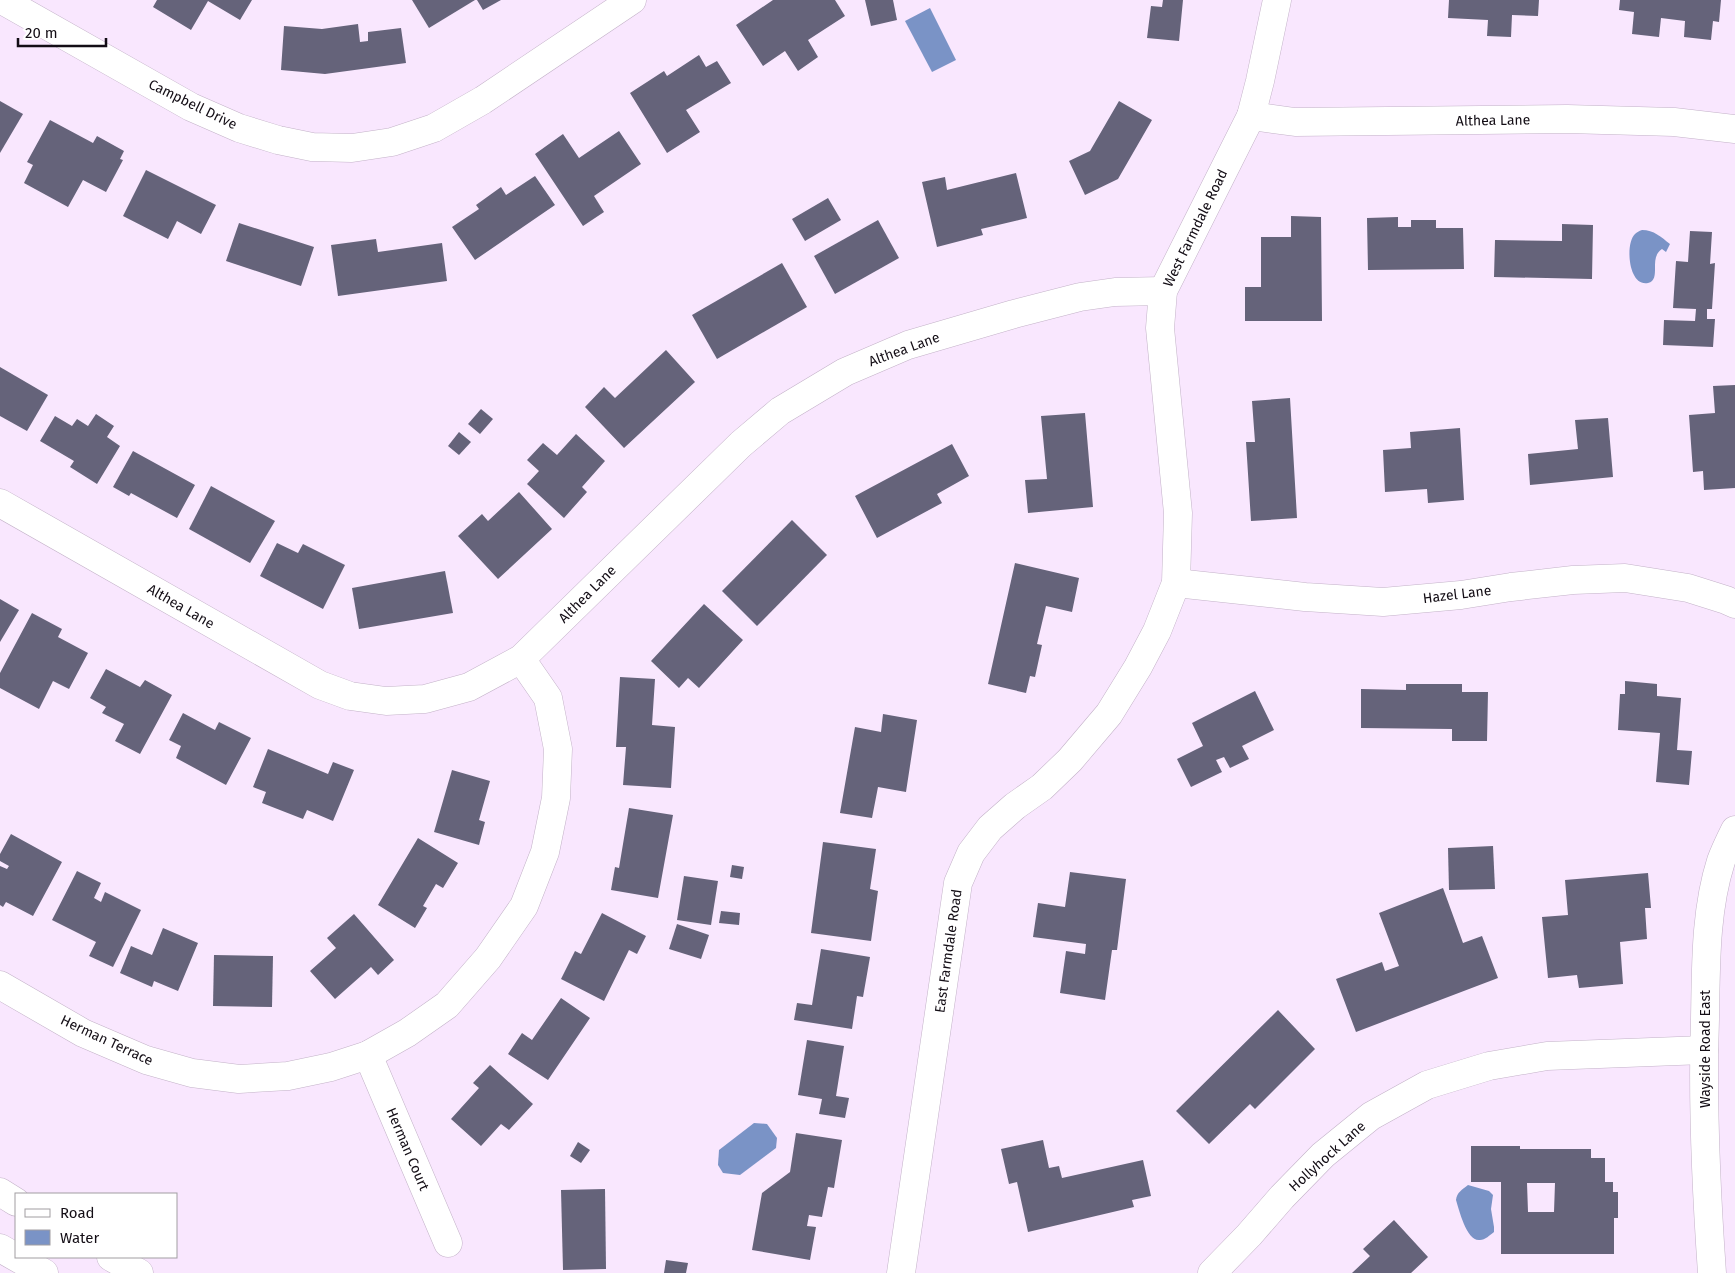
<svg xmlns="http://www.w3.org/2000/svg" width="1735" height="1273" viewBox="0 0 1735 1273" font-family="'Fira Sans',sans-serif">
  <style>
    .water { fill: #7a93c6 }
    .building { fill: #65637a; fill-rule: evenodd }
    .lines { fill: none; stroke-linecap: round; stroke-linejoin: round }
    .minor-casing { stroke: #c3b2c8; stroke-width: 29 }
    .motorway-casing { stroke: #c3b2c8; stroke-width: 29 }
    .minor { stroke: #fff; stroke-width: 28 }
    .motorway { stroke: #fff; stroke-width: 28 }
    .labels { text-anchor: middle; stroke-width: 4.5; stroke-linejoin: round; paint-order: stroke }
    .street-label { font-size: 14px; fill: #130d15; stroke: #fff }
  </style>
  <rect width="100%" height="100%" fill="#f9e7fe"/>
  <!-- water -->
  <g class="water">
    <polygon points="930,8 956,60 932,72 905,21"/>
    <path d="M1642 230C1654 230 1661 237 1670 244L1666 252 1662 249C1648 258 1662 279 1648 283 1628 287 1625 243 1635 234 1637 232 1639 231 1642 230Z"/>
    <polygon points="754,1123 767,1124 777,1138 776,1148 740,1175 723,1173 718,1165 719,1150"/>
    <path d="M1468 1185 1489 1191 1493 1195 1491 1209 1494 1227V1232C1490 1235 1485 1240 1480 1240 1467 1242 1459 1210 1456 1200 1457 1192 1462 1190 1468 1185Z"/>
  </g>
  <!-- building -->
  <g class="building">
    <polygon points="157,0 252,0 240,20 208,1 191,30 153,7"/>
    <polygon points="412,0 475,0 429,28"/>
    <polygon points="477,0 501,0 483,10"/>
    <polygon points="773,0 835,0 845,16 808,40 818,57 798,71 785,51 763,66 736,25"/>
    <polygon points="865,0 893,0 897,20 871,26"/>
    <polygon points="1163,0 1183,0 1179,41 1147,38 1151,6 1162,7"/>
    <polygon points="1449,0 1539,0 1538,16 1512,15 1511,37 1487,36 1488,20 1448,18"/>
    <polygon points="1620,0 1721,0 1719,22 1713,21 1711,40 1684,37 1685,21 1661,18 1659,37 1632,34 1634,12 1619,10"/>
    <polygon points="358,24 360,42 368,41 368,32 401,28 406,63 325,74 281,70 284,26 322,29"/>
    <polygon points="699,55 706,67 717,61 731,83 686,110 700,132 667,153 630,93 664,71 667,76"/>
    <polygon points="0,101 23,114 0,153"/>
    <polygon points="1119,101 1152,120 1118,179 1085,195 1069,161 1090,151"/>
    <polygon points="50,120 93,143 97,136 124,151 120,159 123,160 106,192 83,180 68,207 24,183 33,165 27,162"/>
    <polygon points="619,131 641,164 594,196 604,212 583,226 535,154 563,134 579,158"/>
    <polygon points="146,170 216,205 201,234 177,221 168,239 123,216"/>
    <polygon points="1016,173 1027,218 981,229 983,235 937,247 922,182 945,177 947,190"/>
    <polygon points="535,176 555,205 475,260 452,227 479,209 476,205 501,187 506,195"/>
    <polygon points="828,198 841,220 805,241 792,219"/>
    <polygon points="1291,216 1321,217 1322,321 1245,321 1245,287 1261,287 1261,237 1291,237"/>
    <polygon points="1398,217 1398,227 1411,227 1411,220 1436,220 1436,228 1463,228 1464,269 1368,270 1367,218"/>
    <polygon points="878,220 899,258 835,294 814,256"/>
    <polygon points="239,223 314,247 301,286 226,261"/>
    <polygon points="1562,224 1593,225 1592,279 1494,277 1495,240 1562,241"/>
    <polygon points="1690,231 1712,232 1710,264 1715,263 1712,309 1707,309 1707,319 1715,319 1713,347 1663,345 1664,320 1695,321 1696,309 1673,308 1676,261 1688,262"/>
    <polygon points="376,239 378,252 442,243 447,281 338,296 331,245"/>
    <polygon points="782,263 807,307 717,359 692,315"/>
    <polygon points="666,350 695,382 624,448 585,407 604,387 615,398"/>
    <polygon points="0,367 48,395 27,431 0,416"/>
    <polygon points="1735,385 1735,488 1704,490 1703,471 1693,472 1689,415 1715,413 1713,386"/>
    <polygon points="1290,398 1297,518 1251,521 1246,442 1255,442 1252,401"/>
    <polygon points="481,409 493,419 480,434 468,424"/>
    <polygon points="1085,413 1093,507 1028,513 1025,480 1047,479 1041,416"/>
    <polygon points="96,414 114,426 107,437 120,446 97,484 70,467 74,461 40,441 55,416 72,426 77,419 88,426"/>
    <polygon points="1608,418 1613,477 1530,485 1528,454 1578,449 1575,420"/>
    <polygon points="1460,428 1464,500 1428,503 1427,489 1385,492 1383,450 1411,448 1410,432"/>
    <polygon points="459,432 471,442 459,455 448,446"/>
    <polygon points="576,434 605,461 582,487 587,492 564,518 527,484 539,471 527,460 543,443 557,455"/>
    <polygon points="952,444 969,476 937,494 942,503 877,538 855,496"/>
    <polygon points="133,451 195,485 177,518 131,493 129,496 113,487"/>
    <polygon points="211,486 275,521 250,563 189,529"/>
    <polygon points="519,492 552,529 498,579 458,536 482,514 488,521"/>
    <polygon points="792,520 827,555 757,626 722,591"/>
    <polygon points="277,543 298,553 303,544 345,565 323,609 260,576"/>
    <polygon points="1015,563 1079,578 1072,612 1046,606 1037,644 1042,645 1035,677 1030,676 1026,693 988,684"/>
    <polygon points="445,571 453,613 359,629 352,588"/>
    <polygon points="0,599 19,610 0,642"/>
    <polygon points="704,604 743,640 699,688 688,678 679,688 651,661"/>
    <polygon points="32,613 62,629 58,637 88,653 69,689 53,681 39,709 0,688 0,673"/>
    <polygon points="106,669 140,687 145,680 172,695 140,754 115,741 124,724 102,713 106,707 90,698"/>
    <polygon points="620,677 655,679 652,725 675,727 671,788 623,785 626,747 616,747"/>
    <polygon points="1625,681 1657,684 1657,696 1681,698 1677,750 1692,751 1689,785 1656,782 1660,733 1618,730 1620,694 1625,694"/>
    <polygon points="1406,684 1462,684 1462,692 1488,692 1487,741 1452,741 1452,729 1361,728 1361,689 1406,690"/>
    <polygon points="1255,691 1274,730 1242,746 1249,759 1230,768 1224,757 1216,760 1222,772 1191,787 1177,759 1203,746 1192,723"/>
    <polygon points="183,713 215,730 219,722 251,738 226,785 176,758 181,746 169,740"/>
    <polygon points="883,714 917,720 906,792 878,787 872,818 840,813 855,727 881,732"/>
    <polygon points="268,749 328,774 333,762 354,770 333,821 307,810 303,819 262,803 266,792 253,787"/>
    <polygon points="452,770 490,781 479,820 485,822 479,845 434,832"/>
    <polygon points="629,808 673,815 658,898 611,890 615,867 619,868"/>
    <polygon points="11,834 62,862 33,916 6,902 3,907 0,905 0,866 7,869 9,866 0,861 0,854"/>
    <polygon points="418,838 458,863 443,888 436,884 423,906 427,908 415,928 378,905"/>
    <polygon points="823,842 876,849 870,889 878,891 871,941 811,933"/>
    <polygon points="1493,846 1495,889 1449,890 1448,848"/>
    <polygon points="732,865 744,867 742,879 730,877"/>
    <polygon points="77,871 101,883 94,898 101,902 105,892 141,910 113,967 89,956 96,942 52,920"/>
    <polygon points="1070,872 1126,879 1117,950 1112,950 1105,1000 1060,993 1066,951 1085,954 1086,944 1033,937 1038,903 1065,907"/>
    <polygon points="1648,873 1651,908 1645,908 1647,939 1620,942 1623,984 1579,988 1577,975 1548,978 1542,917 1568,915 1565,880"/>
    <polygon points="684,876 718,881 711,925 677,920"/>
    <polygon points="1443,888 1463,943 1482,936 1498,978 1356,1032 1336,979 1382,962 1385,971 1399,966 1379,913"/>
    <polygon points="721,911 740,913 739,925 719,923"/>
    <polygon points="602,913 646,936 637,954 629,950 604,1001 561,979 575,951 581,954"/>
    <polygon points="354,914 394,960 378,975 371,967 335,999 310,971 336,948 327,938"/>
    <polygon points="677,924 709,935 701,959 669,949"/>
    <polygon points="163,928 198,943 178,991 154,981 152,987 120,973 131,946 152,955"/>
    <polygon points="821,949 870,957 863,997 857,996 852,1029 794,1020 797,1003 812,1005"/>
    <polygon points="214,955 273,956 272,1007 213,1006"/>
    <polygon points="561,998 590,1018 548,1080 508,1054 522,1033 532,1040"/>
    <polygon points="1278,1010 1315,1049 1255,1109 1250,1104 1209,1144 1176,1111"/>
    <polygon points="807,1040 844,1046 836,1096 849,1098 845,1118 819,1114 822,1099 798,1095"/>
    <polygon points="490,1065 533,1104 509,1130 501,1124 481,1146 451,1119 479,1088 473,1083"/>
    <polygon points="796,1133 842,1140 834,1188 828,1187 822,1217 809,1215 807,1226 816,1227 810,1260 752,1250 762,1193 790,1172"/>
    <polygon points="1043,1140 1049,1168 1059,1166 1062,1178 1143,1160 1151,1196 1132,1200 1134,1207 1028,1232 1017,1182 1009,1184 1001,1149"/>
    <polygon points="578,1142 590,1150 581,1163 570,1156"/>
    <path d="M1471 1146H1520V1149H1591V1158H1605V1182H1613V1192H1618V1218H1614V1254H1501V1182H1471ZM1527 1183H1555L1554 1212H1528Z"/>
    <polygon points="605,1189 606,1269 563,1270 561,1190"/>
    <polygon points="1394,1220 1428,1257 1411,1273 1352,1273 1370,1256 1363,1249"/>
    <polygon points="666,1260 688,1263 686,1273 664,1273"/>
  </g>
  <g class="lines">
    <defs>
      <g id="minor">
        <polyline points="2,0 191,107 239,128 278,140 312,147 352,148 392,142 434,128 483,100 632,0"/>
        <polyline points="1251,116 1295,122 1567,119 1674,122 1735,129"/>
        <polyline points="0,503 320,685 350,696 386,701 425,699 469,687 521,659 741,444 780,411 845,372 908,345 1014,314 1080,297 1115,292 1163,291"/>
        <polyline points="1176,583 1305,597 1383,602 1461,595 1511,587 1573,580 1625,578 1688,588 1726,600 1735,604"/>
        <polyline points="0,985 83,1033 146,1060 192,1073 239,1079 288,1076 331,1067 368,1055 407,1033 447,1005 488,958 524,906 545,852 556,798 558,749 548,698 521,659"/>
        <polyline points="368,1055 448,1243"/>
        <polyline points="901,1273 958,883 971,853 990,828 1015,806 1042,787 1070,760 1109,714 1138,667 1157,631 1176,583 1178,513 1160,328 1163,291 1251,116 1260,81 1277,0"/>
        <polyline points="1212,1273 1249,1235 1282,1197 1323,1155 1371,1116 1427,1085 1489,1066 1547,1056 1704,1050"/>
        <path d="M1712 1273C1706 1188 1702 1104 1705 1019 1706 966 1705 911 1721 861 1725 850 1730 840 1735 830"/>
      </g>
      <g id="motorway">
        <polyline points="0,1192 16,1202"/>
        <polyline points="0,1248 44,1273"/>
        <polyline points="111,1257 139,1273"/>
      </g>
    </defs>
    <!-- minor casing -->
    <use href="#minor" class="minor-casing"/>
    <!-- motorway casing -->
    <use href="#motorway" class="motorway-casing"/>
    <!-- minor -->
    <use href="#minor" class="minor"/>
    <!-- motorway -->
    <use href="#motorway" class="motorway"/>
  </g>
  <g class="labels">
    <!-- street labels -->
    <g class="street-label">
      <text transform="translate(193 104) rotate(26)" y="5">Campbell Drive</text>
      <text transform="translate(1493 120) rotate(-1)" y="5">Althea Lane</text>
      <text transform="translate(1195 228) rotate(-64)" y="5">West Farmdale Road</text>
      <text transform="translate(904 349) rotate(-20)" y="5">Althea Lane</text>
      <text transform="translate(587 594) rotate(-45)" y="5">Althea Lane</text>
      <text transform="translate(1457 594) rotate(-7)" y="5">Hazel Lane</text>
      <text transform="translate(181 606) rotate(30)" y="5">Althea Lane</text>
      <text transform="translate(948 951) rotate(-82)" y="5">East Farmdale Road</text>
      <text transform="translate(107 1040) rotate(25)" y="5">Herman Terrace</text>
      <text transform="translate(1705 1049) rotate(-90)" y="5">Wayside Road East</text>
      <text transform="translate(408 1149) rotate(67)" y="5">Herman Court</text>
      <text transform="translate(1327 1156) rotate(-42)" y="5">Hollyhock Lane</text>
    </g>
  </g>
  <!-- legend -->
  <rect x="15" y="1193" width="162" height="65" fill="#ffffff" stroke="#a19ea1"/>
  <rect x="25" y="1209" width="25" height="8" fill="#ffffff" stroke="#a19ea1"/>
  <text x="60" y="1218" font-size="15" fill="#130d15">Road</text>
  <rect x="25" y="1230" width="25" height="15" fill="#7a93c6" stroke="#a19ea1"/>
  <text x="60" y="1243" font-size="15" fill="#130d15">Water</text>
  <!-- scale -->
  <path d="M18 38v8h88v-8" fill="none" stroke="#130d15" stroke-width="2.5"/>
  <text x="25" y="38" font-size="15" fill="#130d15" stroke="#ffffff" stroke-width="4" paint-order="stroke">20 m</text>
</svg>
